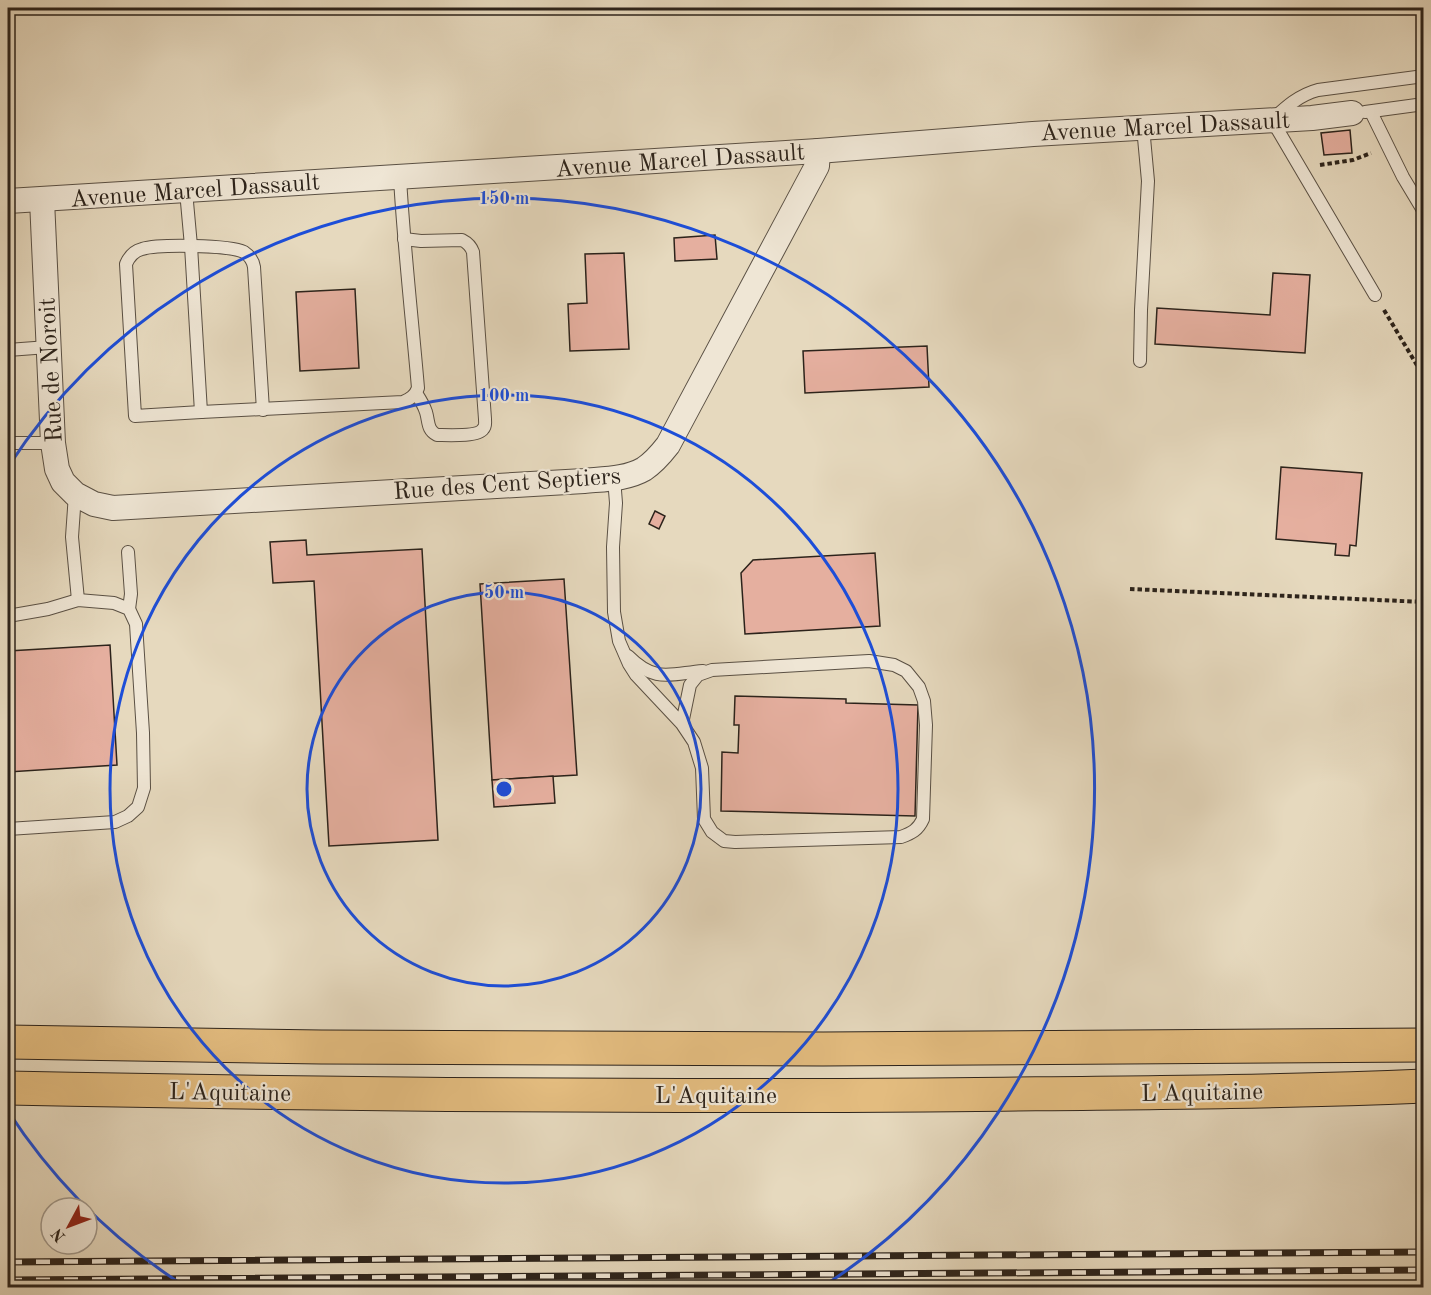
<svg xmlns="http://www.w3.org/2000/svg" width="1431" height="1295" viewBox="0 0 1431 1295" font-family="'Old Standard TT',serif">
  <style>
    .building { fill: #e5af9f; stroke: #2c231b; stroke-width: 1.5 }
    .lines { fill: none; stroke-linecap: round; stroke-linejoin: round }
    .lane-casing { stroke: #5a5044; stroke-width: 14 }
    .street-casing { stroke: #5a5044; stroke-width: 26 }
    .highway-casing { stroke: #2c231b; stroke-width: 35 }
    .path { stroke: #2c231b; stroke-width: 4; stroke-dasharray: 4.5 3; stroke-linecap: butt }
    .lane { stroke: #efe6d5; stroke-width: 12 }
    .street { stroke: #efe6d5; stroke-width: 24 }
    .highway { stroke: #e3bc7f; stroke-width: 33 }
    .rail-casing { stroke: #2c231b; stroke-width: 7 }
    .rail { stroke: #efe6d5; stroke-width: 4.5; stroke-dasharray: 14; stroke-linecap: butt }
    .ring { fill: none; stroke: #1d4ed8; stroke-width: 3 }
    .labels { text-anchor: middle; stroke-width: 4.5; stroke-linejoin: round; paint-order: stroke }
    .street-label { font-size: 24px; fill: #2c231b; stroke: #efe6d5 }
    .centre { fill: #1d4ed8; stroke: #efe6d5; stroke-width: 3 }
    .ring-label { font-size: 18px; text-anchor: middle; font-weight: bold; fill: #1d4ed8; stroke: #efe6d5; stroke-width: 4.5; stroke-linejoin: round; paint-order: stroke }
  </style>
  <rect width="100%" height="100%" fill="#e6d9be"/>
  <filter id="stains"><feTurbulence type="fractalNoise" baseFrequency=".00333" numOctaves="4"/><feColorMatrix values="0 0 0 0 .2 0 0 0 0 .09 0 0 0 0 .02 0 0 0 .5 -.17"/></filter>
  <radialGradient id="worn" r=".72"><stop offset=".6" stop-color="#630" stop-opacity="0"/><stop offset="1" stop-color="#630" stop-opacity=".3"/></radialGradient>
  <!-- building -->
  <g class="building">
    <polygon points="1350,130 1352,153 1324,155 1321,133"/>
    <polygon points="715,235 717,259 675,261 674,238"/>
    <polygon points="624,253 629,349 570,351 568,304 587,303 585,254"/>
    <polygon points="1273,273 1310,275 1305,353 1155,344 1157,308 1270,315"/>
    <polygon points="355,289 359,368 300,371 296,292"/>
    <polygon points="927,346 929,387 805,393 803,351"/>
    <polygon points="1281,467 1362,473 1356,546 1350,545 1349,556 1335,555 1336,544 1276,539"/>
    <polygon points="655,511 665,516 659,529 649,524"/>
    <polygon points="306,540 307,555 422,549 438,840 329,846 314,581 273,583 270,542"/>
    <polygon points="875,553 880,626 745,634 741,573 753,560"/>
    <polygon points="564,579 577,775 492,780 480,584"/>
    <polygon points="110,645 117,765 8,772 8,651"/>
    <polygon points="735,696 846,699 846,703 918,705 915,816 721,811 722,752 738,753 739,725 734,725"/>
    <polygon points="553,776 555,803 494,807 492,780"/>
  </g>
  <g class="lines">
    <defs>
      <g id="lane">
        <polyline points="1365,112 1424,104"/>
        <polyline points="1371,112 1403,177 1424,212"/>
        <path d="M186 191 191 246 201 412 403 402C410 399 415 396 418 388 412 318 404 248 400 178"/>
        <path d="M404 239 421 241 462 240C468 243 471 246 473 252L485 419C485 423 486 426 483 429 478 437 446 435 437 435 427 430 429 422 426 412 424 406 420 399 416 393"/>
        <path d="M1375 295 1272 120C1286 107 1299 95 1318 90L1424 76"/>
        <polyline points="8,350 48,347"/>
        <polyline points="1140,361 1141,310 1148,181 1143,127"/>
        <path d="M201 412 135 416 126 264C129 257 134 251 142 249 159 244 229 245 244 252 250 256 253 261 254 267L263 410"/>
        <polyline points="8,443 53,443"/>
        <path d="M614 478 616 503 613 547 614 612 619 641 629 664 636 675 682 724 694 742 702 768 704 819 712 832 724 841 735 842 901 837C912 833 918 830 923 819L926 725 924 701 919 687 906 671 894 665 869 661 712 670 698 675 690 685 682 724"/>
        <polyline points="75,494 72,537 78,600"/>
        <polyline points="128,552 131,594 129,609"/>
        <polyline points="8,616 48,609 78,600 114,603 129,609 136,624 143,733 144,788 138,807 128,816 115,822 8,829"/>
        <path d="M628 656C655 683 669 674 703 671"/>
      </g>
      <g id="street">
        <path d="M42 200 53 443 57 469 63 482 75 494 94 504 113 508 584 481C604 479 627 479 644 469 653 463 661 454 668 445L817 166 818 151"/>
        <polyline points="8,201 818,151 1033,134 1312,118 1352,113"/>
      </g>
      <g id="highway">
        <polyline points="8,1042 321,1047 823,1049 1424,1045"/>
        <path d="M8 1088C313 1094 619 1097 925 1095 1092 1093 1258 1093 1424 1086"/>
      </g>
    </defs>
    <!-- lane casing -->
    <use href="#lane" class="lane-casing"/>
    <!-- street casing -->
    <use href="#street" class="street-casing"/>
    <!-- highway casing -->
    <use href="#highway" class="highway-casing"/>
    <!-- path -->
    <g class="path">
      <polyline points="1320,165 1353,160 1371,153"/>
      <polyline points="1384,310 1424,377"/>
      <polyline points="1130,589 1424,602"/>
    </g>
    <!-- lane -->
    <use href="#lane" class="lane"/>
    <!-- street -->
    <use href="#street" class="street"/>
    <!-- highway -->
    <use href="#highway" class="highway"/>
    <defs>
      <g id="rail">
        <polyline points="8,1262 1424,1252"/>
        <polyline points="8,1280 1424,1270"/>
      </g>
    </defs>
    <!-- rail casing -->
    <use href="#rail" class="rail-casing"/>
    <!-- rail -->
    <use href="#rail" class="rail"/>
  </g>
  <!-- distance rings -->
  <g class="ring">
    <circle cx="504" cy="789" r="197"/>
    <circle cx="504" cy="789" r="394"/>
    <path d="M186 1287A591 591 0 0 1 8 1111M8 467A591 591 0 1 1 822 1287"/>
  </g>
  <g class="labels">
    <!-- street labels -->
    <g class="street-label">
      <text transform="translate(1165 126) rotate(-3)" y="8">Avenue Marcel Dassault</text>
      <text transform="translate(680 160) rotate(-4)" y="8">Avenue Marcel Dassault</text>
      <text transform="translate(195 190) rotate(-4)" y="8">Avenue Marcel Dassault</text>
      <text transform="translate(50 370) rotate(-93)" y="8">Rue de Noroit</text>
      <text transform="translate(507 483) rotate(-4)" y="8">Rue des Cent Septiers</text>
      <text transform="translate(230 1092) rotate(1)" y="8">L'Aquitaine</text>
      <text transform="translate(1202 1092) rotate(-1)" y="8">L'Aquitaine</text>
      <text x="716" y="1103">L'Aquitaine</text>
    </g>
  </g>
  <circle cx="504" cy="789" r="9" class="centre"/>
  <g class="ring-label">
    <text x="504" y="204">150 m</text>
    <text x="504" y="401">100 m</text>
    <text x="504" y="598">50 m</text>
  </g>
  <!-- margin -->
  <rect width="1431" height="1295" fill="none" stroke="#e6d9be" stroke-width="30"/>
  <rect x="9" y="9" width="1413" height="1277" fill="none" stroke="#2c231b" stroke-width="3"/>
  <rect x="15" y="15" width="1401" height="1265" fill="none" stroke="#2c231b" stroke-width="1.5"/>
  <!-- north arrow -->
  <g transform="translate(69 1226) rotate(229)"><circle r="28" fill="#efe6d5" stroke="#a1988b" stroke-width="1.5"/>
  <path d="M0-4.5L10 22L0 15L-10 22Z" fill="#8f2418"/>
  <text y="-9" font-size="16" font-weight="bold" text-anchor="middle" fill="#2c231b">N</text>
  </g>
  <rect width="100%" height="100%" filter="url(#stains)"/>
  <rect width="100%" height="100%" fill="url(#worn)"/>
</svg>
